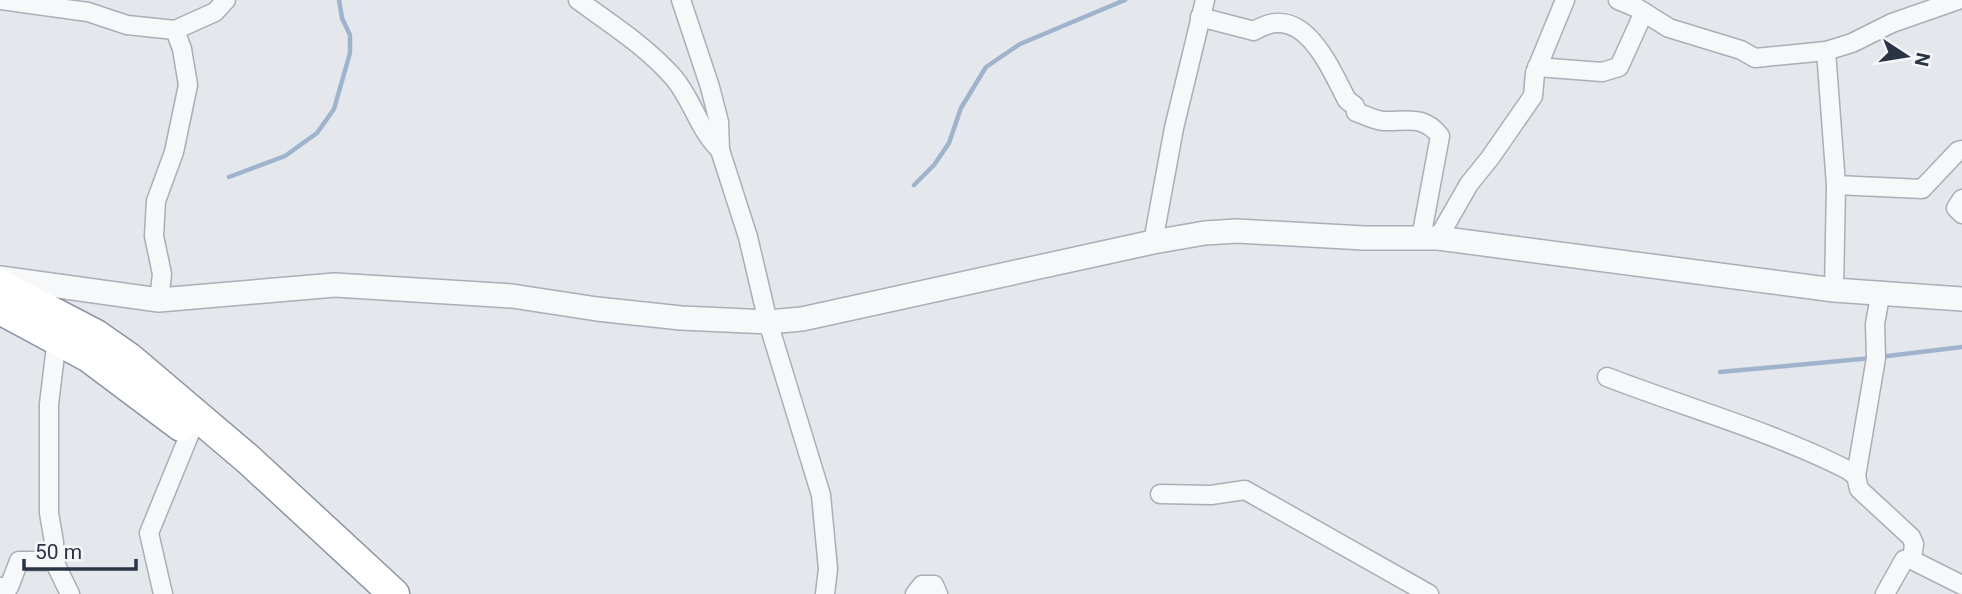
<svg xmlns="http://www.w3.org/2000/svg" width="1962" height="594" viewBox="0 0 1962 594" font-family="Roboto,sans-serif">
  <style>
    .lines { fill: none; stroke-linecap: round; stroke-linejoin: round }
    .stream { stroke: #9fb4cc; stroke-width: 4.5 }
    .minor-casing { stroke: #a9aeb7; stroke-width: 21 }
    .tertiary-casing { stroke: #a9aeb7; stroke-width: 26 }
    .trunk-casing { stroke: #8b94a3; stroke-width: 33 }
    .minor { stroke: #f7f8fa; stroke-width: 18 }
    .tertiary { stroke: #f7f8fa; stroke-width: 23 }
    .trunk { stroke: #fff; stroke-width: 30 }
  </style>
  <rect width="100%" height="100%" fill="#e4e7ec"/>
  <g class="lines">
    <!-- stream -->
    <g class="stream">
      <polyline points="229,177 285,156 317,133 334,109 350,53 350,35 342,18 339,0"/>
      <polyline points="914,185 934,165 949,143 961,108 986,67 1020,44 1125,0"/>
      <polyline points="1879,357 1962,347"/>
      <polyline points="1720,372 1872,358"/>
    </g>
    <defs>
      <g id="minor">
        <polyline points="1,0 88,12 127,25 175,30 215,12 226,0"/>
        <path d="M578 0C611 24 647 47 674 78 693 101 699 130 720 150"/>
        <polyline points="681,0 710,87 719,122 720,150 748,237 768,322 821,495 828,569 825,594"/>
        <polyline points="1618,0 1637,8 1669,28 1741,50 1755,58 1826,51 1852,43 1892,23 1958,0"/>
        <path d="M1200 17 1254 31C1303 0 1329 66 1347 100L1355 106 1356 112C1365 115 1374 120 1383 121 1406 122 1423 114 1440 136L1421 238"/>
        <polyline points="1826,51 1836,185 1834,290"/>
        <polyline points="1537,67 1602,72 1619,67 1644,12"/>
        <polyline points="1836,185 1922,189 1958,151 1962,150"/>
        <polyline points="1962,199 1956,208 1962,214"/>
        <polyline points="1438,238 1469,184 1490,158 1533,96 1535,73 1565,0"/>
        <polyline points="1153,242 1174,128 1205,0"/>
        <polyline points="159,300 162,274 154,236 156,201 174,152 188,85 182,49 175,30"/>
        <polyline points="57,338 49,404 49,513 54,542 54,561 70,594"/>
        <path d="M1607 377C1687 408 1771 431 1848 470L1856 476 1859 489 1911 537 1914 544 1912 560 1962 585"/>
        <polyline points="1856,476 1876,358 1875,324 1881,291"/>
        <polyline points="1160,494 1211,495 1245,490 1429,594"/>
        <polyline points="0,587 9,587 19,561 54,561"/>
        <polyline points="163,594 149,533 190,433"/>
        <polyline points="915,594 922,585 934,585 938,594"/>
        <polyline points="1885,594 1904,560 1912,560"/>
      </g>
      <polyline id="tertiary" points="0,278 159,300 335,285 512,296 597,309 681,318 768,322 802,319 1153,242 1205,233 1237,231 1364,238 1438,238 1834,290 1962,299"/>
      <g id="trunk">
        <polyline points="0,285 96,335 129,358 249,460 394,594"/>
        <polyline points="0,309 89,357 181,426"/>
      </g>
    </defs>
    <!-- minor casing -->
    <use href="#minor" class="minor-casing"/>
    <!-- tertiary casing -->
    <use href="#tertiary" class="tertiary-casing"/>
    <!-- trunk casing -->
    <use href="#trunk" class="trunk-casing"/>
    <!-- minor -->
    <use href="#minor" class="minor"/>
    <!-- tertiary -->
    <use href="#tertiary" class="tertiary"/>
    <!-- trunk -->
    <use href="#trunk" class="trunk"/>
  </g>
  <!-- north arrow -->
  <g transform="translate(1906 56) rotate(102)" stroke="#f4f6f9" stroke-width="5" paint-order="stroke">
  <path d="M0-5L12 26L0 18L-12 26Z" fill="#2b3445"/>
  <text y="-10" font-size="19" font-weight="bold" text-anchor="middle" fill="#2b3445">N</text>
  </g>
  <!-- scale -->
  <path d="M24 559v10h112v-10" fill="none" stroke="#2b3445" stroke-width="3.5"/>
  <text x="35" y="559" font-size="21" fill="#2b3445" stroke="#f4f6f9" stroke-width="5" paint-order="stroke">50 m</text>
</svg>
